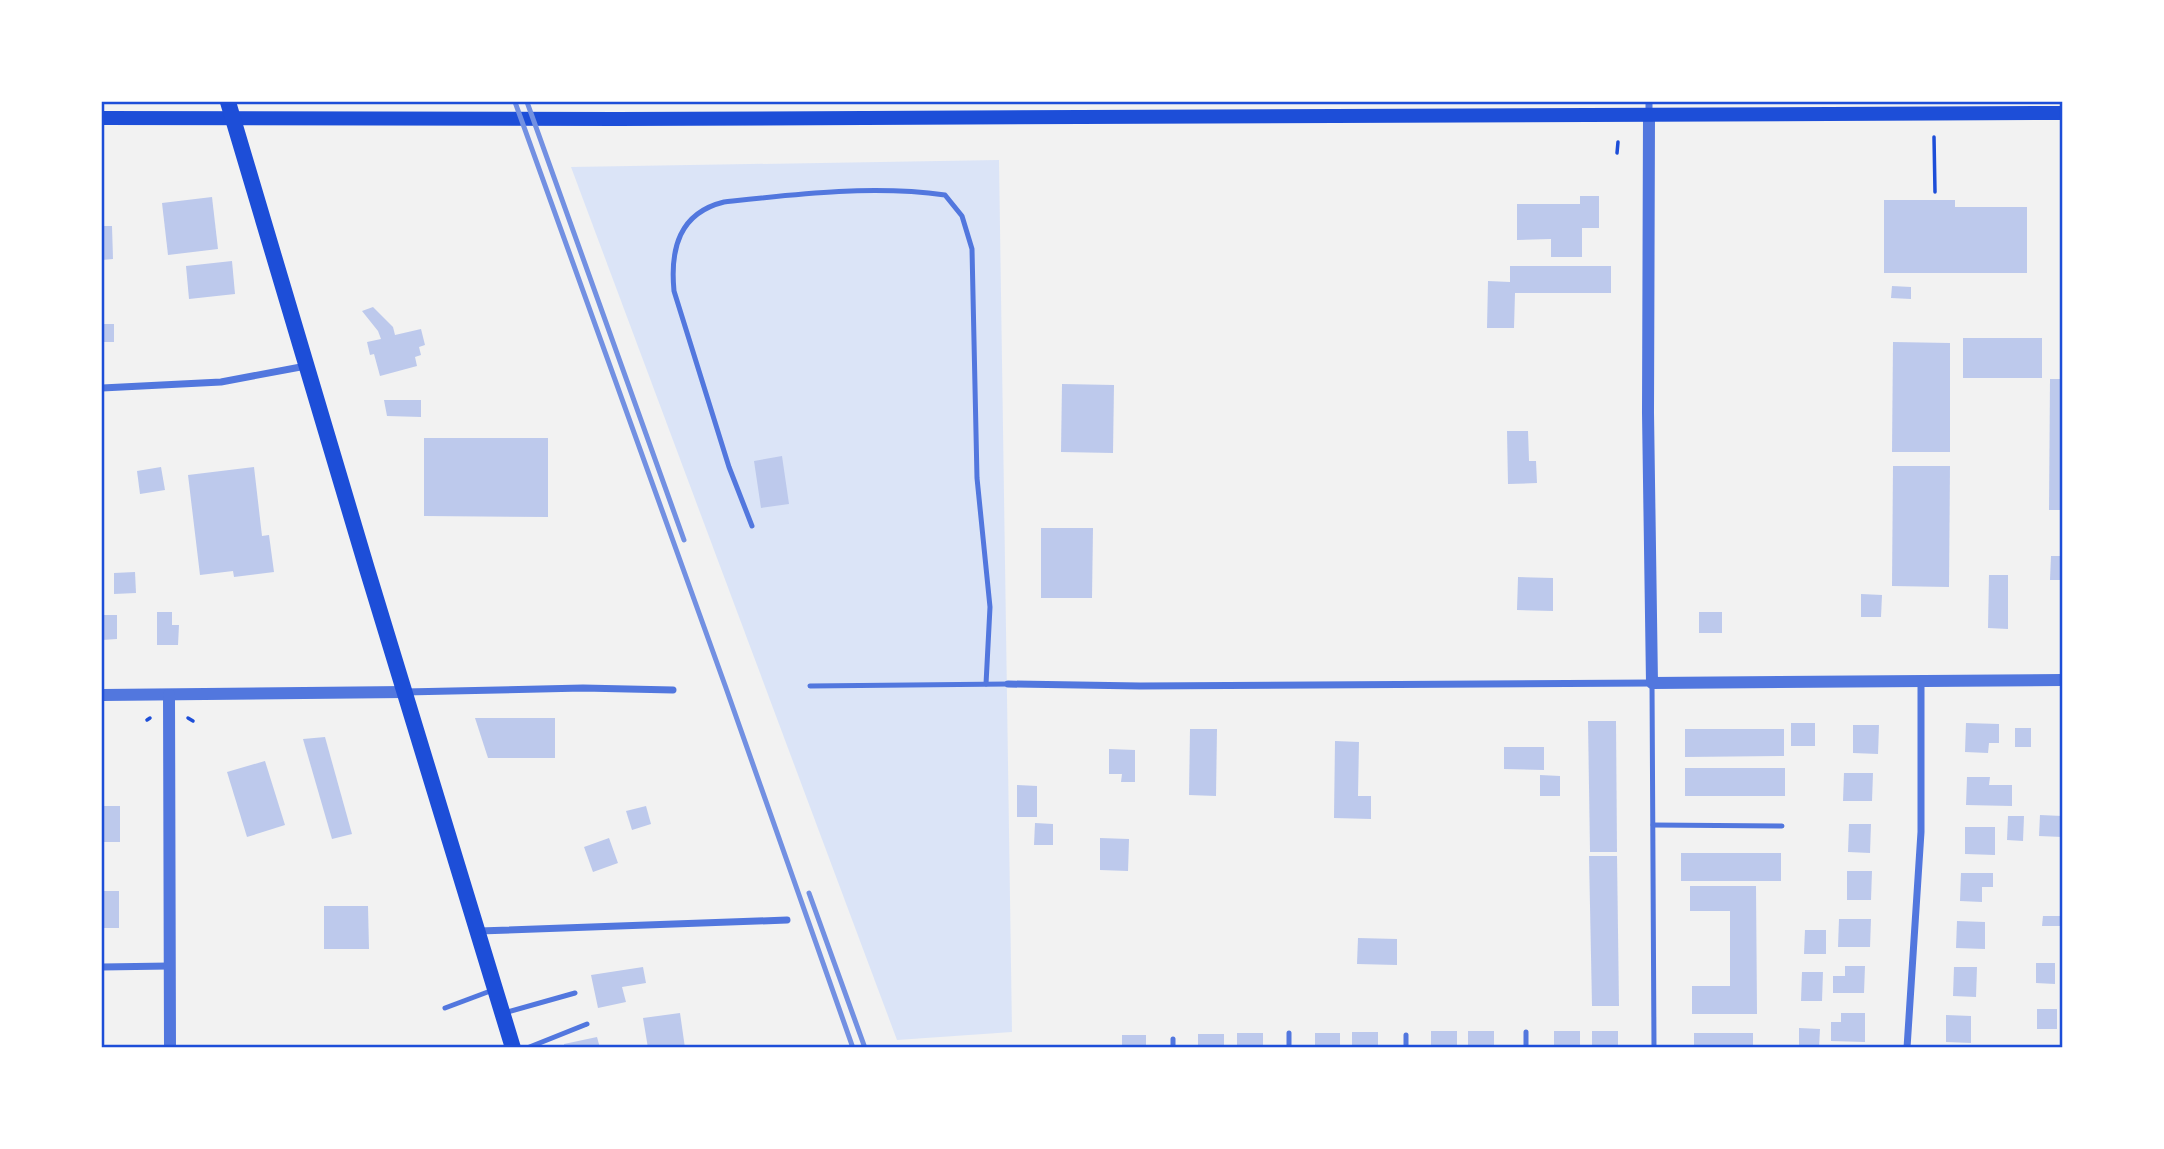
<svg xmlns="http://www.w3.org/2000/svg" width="2164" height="1149" viewBox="0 0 2164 1149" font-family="Jost,sans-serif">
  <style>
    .green { fill: #dbe4f7 }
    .building { fill: #bdc9ec }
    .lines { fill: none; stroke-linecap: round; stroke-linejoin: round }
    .path { stroke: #1d4ed8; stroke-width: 3.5 }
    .service { stroke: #5277de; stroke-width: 5 }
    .minor { stroke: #5277de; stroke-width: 7 }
    .tertiary { stroke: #5277de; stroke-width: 12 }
    .secondary { stroke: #1d4ed8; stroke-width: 14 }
    .primary { stroke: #1d4ed8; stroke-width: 16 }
    .rail { stroke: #7290e2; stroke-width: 5 }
    .neatline { fill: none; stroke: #1d4ed8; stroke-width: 2.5 }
  </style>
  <rect width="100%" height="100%" fill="#f2f2f2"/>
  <!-- green -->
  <polygon class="green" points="999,160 1012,1032 897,1040 571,167"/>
  <!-- building -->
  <g class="building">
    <polygon points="1580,196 1599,196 1599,228 1582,228 1582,257 1551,257 1551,239 1517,240 1517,204 1580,204"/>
    <polygon points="212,197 218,249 168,255 162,203"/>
    <polygon points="1884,200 1955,200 1955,207 2027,207 2027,273 1884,273"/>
    <polygon points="102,226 112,226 113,259 102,260"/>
    <polygon points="232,261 235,294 189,299 186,266"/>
    <polygon points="1510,266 1611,266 1611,293 1515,293 1514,328 1487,328 1488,281 1510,282"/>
    <polygon points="1892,286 1911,287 1911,299 1891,298"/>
    <polygon points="373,307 393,327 395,335 421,329 425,345 419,347 421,355 415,357 417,366 380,376 374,354 370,355 367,342 381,339 378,331 362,311"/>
    <rect x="102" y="324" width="12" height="18"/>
    <rect x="1963" y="338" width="79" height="40"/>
    <polygon points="1893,342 1950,343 1950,452 1892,452"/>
    <polygon points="2050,379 2062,379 2062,510 2049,510"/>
    <polygon points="1062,384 1114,385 1113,453 1061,452"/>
    <polygon points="384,400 421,400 421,417 387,416"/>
    <polygon points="1507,431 1528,431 1529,461 1536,461 1537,483 1508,484"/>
    <polygon points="424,438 548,438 548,517 424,516"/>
    <polygon points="782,456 789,504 761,508 754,461"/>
    <polygon points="1893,466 1950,466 1949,587 1892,586"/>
    <polygon points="161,467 165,490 140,494 137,471"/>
    <polygon points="254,467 262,536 269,535 274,572 234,577 233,571 200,575 188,475"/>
    <polygon points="1041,528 1093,528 1092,598 1041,598"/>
    <polygon points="2051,556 2062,556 2062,580 2050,580"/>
    <polygon points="135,572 136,593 114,594 114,573"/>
    <polygon points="1989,575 2008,575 2008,629 1988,628"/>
    <polygon points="1518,577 1553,578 1553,611 1517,610"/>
    <polygon points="1861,594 1882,595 1881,617 1861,617"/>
    <polygon points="157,612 172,612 172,625 179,625 178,645 157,645"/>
    <rect x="1699" y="612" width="23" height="21"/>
    <polygon points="102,615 117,615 117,639 102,640"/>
    <polygon points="475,718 555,718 555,758 488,758"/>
    <polygon points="1588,721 1616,721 1617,852 1590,852"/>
    <rect x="1791" y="723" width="24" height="23"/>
    <polygon points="1966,723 1999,724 1999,743 1989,743 1988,753 1965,752"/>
    <polygon points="1853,725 1879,725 1878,754 1853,753"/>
    <rect x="2015" y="728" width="16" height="19"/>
    <polygon points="1190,729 1217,729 1216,796 1189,795"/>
    <polygon points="1685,729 1784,729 1784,756 1685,757"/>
    <polygon points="325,737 352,834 332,839 303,739"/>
    <polygon points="1335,741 1359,742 1358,796 1371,796 1371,819 1334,818"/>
    <polygon points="1504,747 1544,747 1544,770 1504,769"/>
    <polygon points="1109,749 1135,750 1135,782 1121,782 1122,774 1109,774"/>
    <polygon points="265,761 285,825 247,837 227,772"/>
    <rect x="1685" y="768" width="100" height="28"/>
    <polygon points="1844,773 1873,773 1872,801 1843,801"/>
    <polygon points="1540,775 1560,776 1560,796 1540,796"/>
    <polygon points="1967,777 1990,777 1989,785 2012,785 2012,806 1966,805"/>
    <polygon points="1017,785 1037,786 1037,817 1017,817"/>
    <rect x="102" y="806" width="18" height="36"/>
    <polygon points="646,806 651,824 632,830 626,811"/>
    <polygon points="2040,815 2062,816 2062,837 2039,836"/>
    <polygon points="2008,816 2024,816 2023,841 2007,840"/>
    <polygon points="1035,823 1053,824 1053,845 1034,845"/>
    <polygon points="1849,824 1871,824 1870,853 1848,852"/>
    <polygon points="1965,827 1995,827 1995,855 1965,854"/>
    <polygon points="609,838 618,863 593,872 584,847"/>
    <polygon points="1100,838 1129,839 1128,871 1100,870"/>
    <rect x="1681" y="853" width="100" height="28"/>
    <polygon points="1589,856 1617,856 1619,1006 1592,1006"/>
    <polygon points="1847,871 1872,871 1871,900 1847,900"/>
    <polygon points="1961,873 1993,873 1993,887 1982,887 1982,902 1960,901"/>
    <polygon points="1690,886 1756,886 1757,1014 1692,1014 1692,986 1730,986 1730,911 1690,911"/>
    <rect x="102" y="891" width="17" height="37"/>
    <polygon points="324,906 368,906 369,949 324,949"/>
    <polygon points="2043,916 2062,916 2062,926 2042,926"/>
    <polygon points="1839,919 1871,919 1870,947 1838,947"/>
    <polygon points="1957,921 1985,922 1985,949 1956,948"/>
    <polygon points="1805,930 1826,930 1826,954 1804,954"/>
    <polygon points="1358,938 1397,939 1397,965 1357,964"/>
    <polygon points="2036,963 2055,963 2055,984 2036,983"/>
    <polygon points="1845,966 1865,966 1864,993 1833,993 1833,976 1845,976"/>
    <polygon points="643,967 646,983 622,987 626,1002 598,1008 591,975"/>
    <polygon points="1954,967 1977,967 1976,997 1953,996"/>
    <polygon points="1802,972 1823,972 1822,1001 1801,1001"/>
    <rect x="2037" y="1009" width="20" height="20"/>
    <polygon points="680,1013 685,1048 648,1048 643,1018"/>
    <polygon points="1841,1013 1865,1013 1865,1042 1831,1041 1831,1022 1841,1022"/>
    <polygon points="1946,1015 1971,1016 1971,1043 1946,1042"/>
    <polygon points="1799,1028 1820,1029 1819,1048 1799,1048"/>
    <rect x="1431" y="1031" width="26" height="17"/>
    <rect x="1468" y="1031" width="26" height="17"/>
    <rect x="1554" y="1031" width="26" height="17"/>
    <rect x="1592" y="1031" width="26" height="17"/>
    <rect x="1352" y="1032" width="26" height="16"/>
    <rect x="1237" y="1033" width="26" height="15"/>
    <rect x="1315" y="1033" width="25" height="15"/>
    <rect x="1694" y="1033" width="59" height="15"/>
    <rect x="1198" y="1034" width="26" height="14"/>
    <rect x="1122" y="1035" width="24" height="13"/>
    <polygon points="597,1037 600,1048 564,1048 564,1044"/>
  </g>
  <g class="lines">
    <!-- path -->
    <g class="path">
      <polyline points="1934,137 1935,192"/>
      <polyline points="1617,153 1618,142"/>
      <polyline points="188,718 193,721"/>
      <polyline points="147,720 150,718"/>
    </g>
    <!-- service -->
    <g class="service">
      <path d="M752 526 729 467 674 291C670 249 679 213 724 202 797 194 872 185 945 195L962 216 972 249 977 478 990 607 986 684"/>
      <polyline points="1652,683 1654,1048"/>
      <polyline points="810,686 1008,684"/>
      <polyline points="1653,825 1782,826"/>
      <polyline points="445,1008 493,990"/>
      <polyline points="504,1013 575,993"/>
      <polyline points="1526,1032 1526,1048"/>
      <polyline points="1406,1035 1406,1048"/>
      <polyline points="527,1048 587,1024"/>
      <polyline points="1173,1048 1173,1039"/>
      <polyline points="1289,1048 1289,1033"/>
    </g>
    <!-- minor -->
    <g class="minor">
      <polyline points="1649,115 1649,102"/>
      <polyline points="102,388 221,382 306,366"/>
      <polyline points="1008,684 1140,686 1652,683"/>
      <polyline points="405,692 583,688 673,690"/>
      <polyline points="479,931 787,920"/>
      <polyline points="102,967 169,966"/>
      <polyline points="1907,1048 1921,832 1921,681"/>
    </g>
    <!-- tertiary -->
    <g class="tertiary">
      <polyline points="1649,116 1648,413 1652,683 2062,680"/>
      <polyline points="102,695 405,692"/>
      <polyline points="169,695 170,1048"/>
    </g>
    <!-- secondary -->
    <polyline class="secondary" points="102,118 617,119 2062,113"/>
    <!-- primary -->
    <polyline class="primary" points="228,102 367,569 513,1048"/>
    <!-- rail -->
    <g class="rail">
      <polyline points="515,102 726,688 853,1048"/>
      <polyline points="527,102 684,540"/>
      <polyline points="809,893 865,1048"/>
    </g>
  </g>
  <!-- border -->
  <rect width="2164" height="1149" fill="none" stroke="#ffffff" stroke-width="206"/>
  <rect x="103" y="103" width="1958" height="943" class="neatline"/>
</svg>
